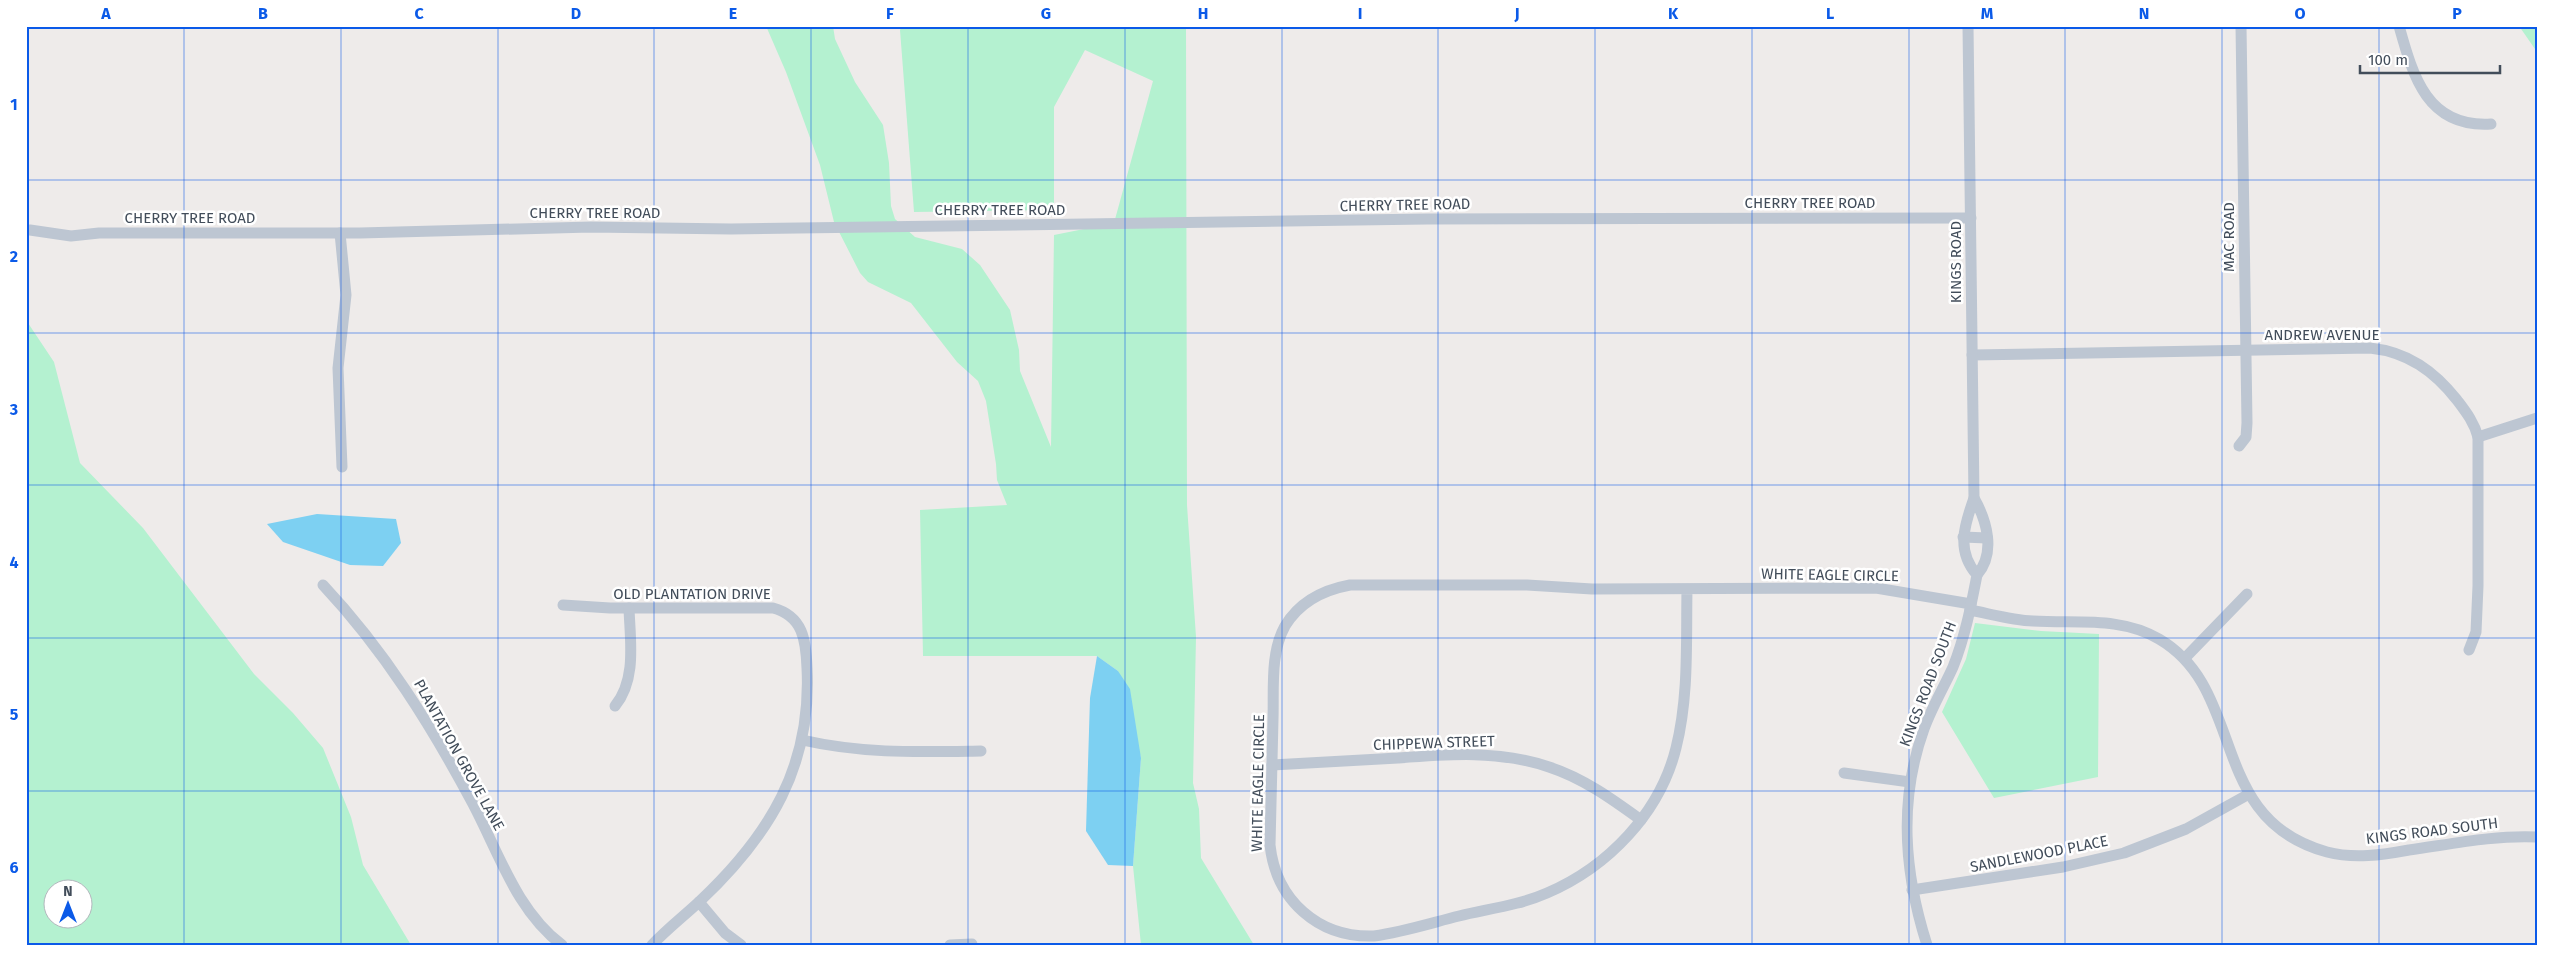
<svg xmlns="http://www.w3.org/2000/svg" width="2563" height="971" viewBox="0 0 2563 971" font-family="'Fira Sans',sans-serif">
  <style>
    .green { fill: #b4f1d0; fill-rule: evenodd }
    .water { fill: #7dd0f2 }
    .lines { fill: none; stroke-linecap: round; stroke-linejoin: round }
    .minor { stroke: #bdc6d2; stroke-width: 11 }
    .grid { fill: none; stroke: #0b5ae8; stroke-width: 1; stroke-opacity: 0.55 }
    .labels { text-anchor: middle; stroke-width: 5; stroke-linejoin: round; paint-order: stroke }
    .street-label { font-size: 15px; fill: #424d5a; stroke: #fff }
    .neatline { fill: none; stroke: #0b5ae8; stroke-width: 2 }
    .grid-label { font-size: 16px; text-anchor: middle; font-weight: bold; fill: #0b5ae8 }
  </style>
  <rect width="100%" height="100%" fill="#eeebea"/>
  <!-- green -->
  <g class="green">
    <polygon points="766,26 833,26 835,39 855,82 883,125 889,163 891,206 895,219 915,237 962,249 980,265 1010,310 1019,350 1020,371 1051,447 1054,235 1114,223 1153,81 1085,50 1054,107 1054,210 914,212 900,30 902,26 1186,26 1187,505 1196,637 1193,783 1199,809 1201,858 1254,945 1141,945 1133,866 1141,758 1118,671 1097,656 923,656 920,510 1007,505 997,480 996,464 986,401 978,381 957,362 911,303 868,282 860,273 834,222 820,165 786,72"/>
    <polygon points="2519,26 2537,26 2537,52 2535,49"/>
    <path d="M26 320 54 362 80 463 143 528 254 674 293 713 323 748 351 817 363 865 411 945H26ZM82 888V918H52V888Z"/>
    <polygon points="1975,623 2041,631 2099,634 2098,777 1994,798 1942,712 1966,659"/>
  </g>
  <!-- water -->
  <g class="water">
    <polygon points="317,514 396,519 401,543 383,566 350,565 283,542 267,524"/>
    <polygon points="1097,656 1118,671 1130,689 1141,758 1133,866 1108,865 1086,831 1090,698"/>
  </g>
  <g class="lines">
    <!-- minor -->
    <g class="minor">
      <path d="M2399 26C2413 76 2427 128 2491 124"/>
      <polyline points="30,230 71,236 99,233 360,233 591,227 731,229 1427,219 1971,218"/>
      <polyline points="340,233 346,295 338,368 342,467"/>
      <path d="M1972 355 2370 348C2408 352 2434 371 2457 400 2466 412 2474 422 2478 437V586L2476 632 2469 650"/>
      <polyline points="2478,437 2537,418"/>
      <polyline points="2239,446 2246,437 2247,423 2241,26"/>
      <path d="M1974 498C1987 521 1996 553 1977 575"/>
      <polyline points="1963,537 1987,538"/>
      <path d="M323 585C384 650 431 725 473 804 499 853 516 910 562 945"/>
      <path d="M1687 589C1686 642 1689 696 1676 748 1660 813 1608 867 1547 893 1520 905 1488 909 1459 916 1431 923 1403 932 1374 936 1318 938 1276 900 1270 845 1271 803 1272 761 1273 719 1274 689 1270 653 1285 626 1300 601 1323 590 1350 585H1527L1592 589 1876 588 1971 604"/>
      <path d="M563 605 610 608H773C803 616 806 640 807 668 812 766 770 835 700 901 684 916 667 929 652 945"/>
      <path d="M1970 610C1991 614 2012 620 2033 621 2076 624 2120 616 2159 639 2248 691 2206 819 2327 852 2354 859 2382 855 2409 850 2452 844 2494 835 2537 837"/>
      <polyline points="2185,658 2247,594"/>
      <path d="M615 706C637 679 630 640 629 608"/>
      <path d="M802 740C864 754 918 752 981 751"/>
      <path d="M1272 765C1314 763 1356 760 1398 758 1449 754 1499 750 1549 767 1583 778 1612 799 1641 820"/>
      <polyline points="1844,773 1910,782"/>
      <polyline points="1912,890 2063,867 2124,853 2186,829 2249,794"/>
      <polyline points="699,902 725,933 741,945"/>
      <polyline points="950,945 972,944"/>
      <path d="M1927 945C1904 873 1898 801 1924 729 1932 707 1944 687 1953 667 1965 637 1971 606 1977 575 1956 551 1964 526 1974 498L1968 26"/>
    </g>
  </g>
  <!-- grid -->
  <path class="grid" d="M184 26V945M341 26V945M498 26V945M654 26V945M811 26V945M968 26V945M1125 26V945M1282 26V945M1438 26V945M1595 26V945M1752 26V945M1909 26V945M2065 26V945M2222 26V945M2379 26V945M26 180H2537M26 333H2537M26 485H2537M26 638H2537M26 791H2537"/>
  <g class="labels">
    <!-- street labels -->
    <g class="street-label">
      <text x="1810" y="208">CHERRY TREE ROAD</text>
      <text transform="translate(1405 205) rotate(-1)" y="5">CHERRY TREE ROAD</text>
      <text x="1000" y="215">CHERRY TREE ROAD</text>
      <text x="595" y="218">CHERRY TREE ROAD</text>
      <text x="190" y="223">CHERRY TREE ROAD</text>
      <text transform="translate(2229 237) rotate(-90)" y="5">MAC ROAD</text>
      <text transform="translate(1956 262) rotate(-90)" y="5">KINGS ROAD</text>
      <text x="2322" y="340">ANDREW AVENUE</text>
      <text transform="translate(1830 575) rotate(1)" y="5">WHITE EAGLE CIRCLE</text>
      <text x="692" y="599">OLD PLANTATION DRIVE</text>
      <text transform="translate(1928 684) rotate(-69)" y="5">KINGS ROAD SOUTH</text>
      <text transform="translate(1434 743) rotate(-2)" y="5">CHIPPEWA STREET</text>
      <text transform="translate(459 755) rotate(61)" y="5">PLANTATION GROVE LANE</text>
      <text transform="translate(1258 783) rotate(-89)" y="5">WHITE EAGLE CIRCLE</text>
      <text transform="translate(2432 831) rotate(-7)" y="5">KINGS ROAD SOUTH</text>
      <text transform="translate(2039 854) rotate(-11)" y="5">SANDLEWOOD PLACE</text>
    </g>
  </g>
  <!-- border -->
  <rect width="2563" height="971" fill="none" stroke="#ffffff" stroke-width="55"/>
  <!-- north arrow -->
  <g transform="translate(68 904)"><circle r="24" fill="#ffffff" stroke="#b3b8bd"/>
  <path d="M0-4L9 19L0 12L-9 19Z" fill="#0b5ae8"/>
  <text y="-8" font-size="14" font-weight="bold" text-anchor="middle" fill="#424d5a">N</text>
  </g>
  <!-- scale -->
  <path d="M2360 65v8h140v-8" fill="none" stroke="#424d5a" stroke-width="2.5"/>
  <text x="2368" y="65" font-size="15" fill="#424d5a" stroke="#ffffff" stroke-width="4" paint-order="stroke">100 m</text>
  <rect x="28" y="28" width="2508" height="916" class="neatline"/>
  <g class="grid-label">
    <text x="106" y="19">A</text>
    <text x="263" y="19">B</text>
    <text x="419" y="19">C</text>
    <text x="576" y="19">D</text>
    <text x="733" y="19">E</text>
    <text x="890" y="19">F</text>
    <text x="1046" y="19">G</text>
    <text x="1203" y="19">H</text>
    <text x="1360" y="19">I</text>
    <text x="1517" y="19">J</text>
    <text x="1673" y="19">K</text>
    <text x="1830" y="19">L</text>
    <text x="1987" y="19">M</text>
    <text x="2144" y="19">N</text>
    <text x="2300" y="19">O</text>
    <text x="2457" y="19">P</text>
    <text x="14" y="110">1</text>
    <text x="14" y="262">2</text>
    <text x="14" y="415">3</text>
    <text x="14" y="568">4</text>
    <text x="14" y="720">5</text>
    <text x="14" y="873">6</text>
  </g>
</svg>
